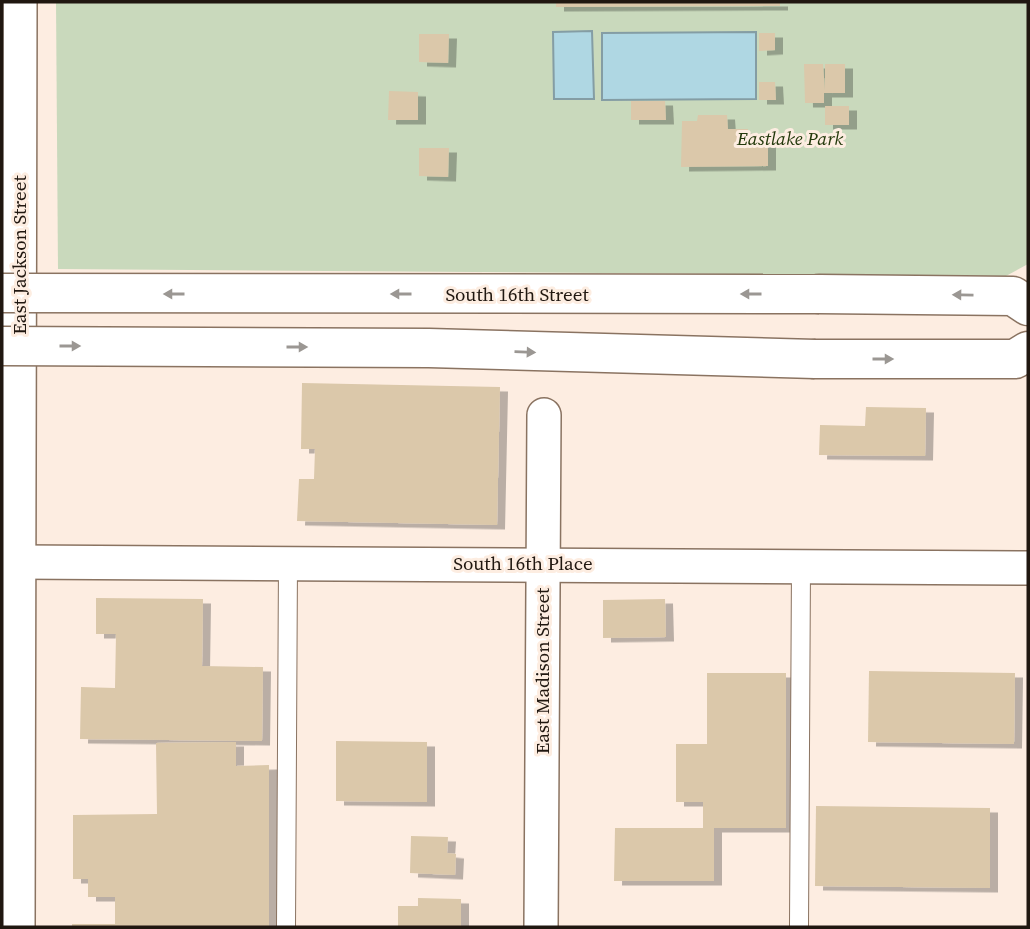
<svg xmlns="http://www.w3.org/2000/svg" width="1030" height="929" viewBox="0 0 1030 929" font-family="'Source Serif 4',serif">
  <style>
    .green { fill: #c9d9bc }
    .water { fill: #afd7e3; stroke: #849da4; stroke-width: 2 }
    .building { fill: #dbc8aa; filter: url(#shadow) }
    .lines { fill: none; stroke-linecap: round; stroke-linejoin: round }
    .service-casing { stroke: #8a7361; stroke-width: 20 }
    .minor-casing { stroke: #8a7361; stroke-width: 36 }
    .secondary-casing { stroke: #8a7361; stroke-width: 41 }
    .service { stroke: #fff; stroke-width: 18 }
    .minor { stroke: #fff; stroke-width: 33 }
    .secondary { stroke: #fff; stroke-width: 38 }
    .secondary-bridge-casing { stroke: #8a7361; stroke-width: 41; stroke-linecap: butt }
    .secondary-bridge { stroke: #fff; stroke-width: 38 }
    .oneway { fill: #9b9793 }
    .labels { text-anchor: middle; stroke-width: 6; stroke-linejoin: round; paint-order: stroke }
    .park-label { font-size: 19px; font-style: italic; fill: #23390b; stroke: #fdede1 }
    .street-label { font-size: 19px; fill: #201710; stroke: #fdede1 }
  </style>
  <defs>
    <filter id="shadow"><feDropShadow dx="8" dy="4.5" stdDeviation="0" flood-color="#0004"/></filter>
  </defs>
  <rect width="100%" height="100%" fill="#fdede1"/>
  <!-- green -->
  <polygon class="green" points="56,2 1028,2 1028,264 1006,276 58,269"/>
  <!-- water -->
  <g class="water">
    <polygon points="592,31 594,99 554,99 553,32"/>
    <polygon points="756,32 756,99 602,100 602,33"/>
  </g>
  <!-- building -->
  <g class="building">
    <polygon points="556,2 780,2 780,6 556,7"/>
    <polygon points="759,33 775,33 775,50 759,51"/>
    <polygon points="419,34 449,34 448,63 419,62"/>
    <polygon points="804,64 823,64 825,90 825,64 845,64 845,93 824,93 824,103 805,103"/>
    <polygon points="759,82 775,82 776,100 759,100"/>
    <polygon points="389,91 418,92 418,120 388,120"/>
    <polygon points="631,101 665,101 666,120 631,120"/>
    <rect x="825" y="106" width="24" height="19"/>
    <polygon points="698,115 727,115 728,129 748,129 748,143 768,143 768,166 681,167 682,121 697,121"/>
    <polygon points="419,148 449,148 448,177 419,176"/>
    <polygon points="302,383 500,387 497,525 297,521 299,479 314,479 315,449 301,449"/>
    <polygon points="866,407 926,408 925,456 819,455 820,425 865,426"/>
    <polygon points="96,598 203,599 202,666 263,667 262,741 80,739 81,687 115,688 116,634 96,634"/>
    <polygon points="665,599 666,637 603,638 603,600"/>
    <polygon points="869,671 1015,673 1014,744 868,742"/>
    <polygon points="707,673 786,673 786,828 714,828 714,881 614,881 615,828 703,828 703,802 676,802 676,744 707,744"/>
    <polygon points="336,741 427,742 427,802 336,801"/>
    <polygon points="236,742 236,766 269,765 269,927 72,927 72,924 115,924 115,897 88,897 88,879 73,879 73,815 157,814 156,743"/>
    <polygon points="816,806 990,808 990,888 815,886"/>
    <polygon points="411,836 448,837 447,853 456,854 455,875 410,873"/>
    <polygon points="418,898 461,899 461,927 398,927 398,906 418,906"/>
  </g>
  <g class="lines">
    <defs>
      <g id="service">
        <polyline points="286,927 288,562"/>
        <polyline points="799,927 801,566"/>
      </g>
      <g id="minor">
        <polyline points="18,562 1028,568"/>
        <polyline points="18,927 20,2"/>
        <polyline points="541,927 544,415"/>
      </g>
      <g id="secondary">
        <polyline points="819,294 1013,296 1028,306"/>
        <polyline points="815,359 1015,359 1028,351"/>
      </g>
    </defs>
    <!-- service casing -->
    <use href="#service" class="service-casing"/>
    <!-- minor casing -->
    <use href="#minor" class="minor-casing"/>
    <!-- secondary casing -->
    <use href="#secondary" class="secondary-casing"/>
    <!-- service -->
    <use href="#service" class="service"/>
    <!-- minor -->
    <use href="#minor" class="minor"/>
    <!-- secondary -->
    <use href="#secondary" class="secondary"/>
    <defs>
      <g id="secondary-bridge">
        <polyline points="2,293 819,294"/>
        <polyline points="2,346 429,348 815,359"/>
      </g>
    </defs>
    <!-- secondary-bridge casing -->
    <use href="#secondary-bridge" class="secondary-bridge-casing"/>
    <!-- secondary-bridge -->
    <use href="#secondary-bridge" class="secondary-bridge"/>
  </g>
  <!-- one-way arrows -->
  <defs><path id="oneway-solid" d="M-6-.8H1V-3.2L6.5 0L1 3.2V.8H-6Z" transform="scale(1.75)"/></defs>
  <g class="oneway">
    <use href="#oneway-solid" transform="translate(174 294) rotate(-180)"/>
    <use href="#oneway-solid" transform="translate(401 294) rotate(-180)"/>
    <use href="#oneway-solid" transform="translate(751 294) rotate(-180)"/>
    <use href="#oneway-solid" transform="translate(963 295) rotate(-179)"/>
    <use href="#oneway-solid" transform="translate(70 346)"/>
    <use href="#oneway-solid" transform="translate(297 347)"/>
    <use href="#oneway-solid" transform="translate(525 352) rotate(2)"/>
    <use href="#oneway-solid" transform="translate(883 359)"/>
  </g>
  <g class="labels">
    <!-- park labels -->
    <g class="park-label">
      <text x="790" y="145">Eastlake Park</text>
    </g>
    <!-- street labels -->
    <g class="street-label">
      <text transform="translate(19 255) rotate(-90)" y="7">East Jackson Street</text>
      <text x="517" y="301">South 16th Street</text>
      <text x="523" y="570">South 16th Place</text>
      <text transform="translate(542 671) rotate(-90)" y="7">East Madison Street</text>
    </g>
  </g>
  <!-- border -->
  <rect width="1030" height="929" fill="none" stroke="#201710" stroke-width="7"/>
</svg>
